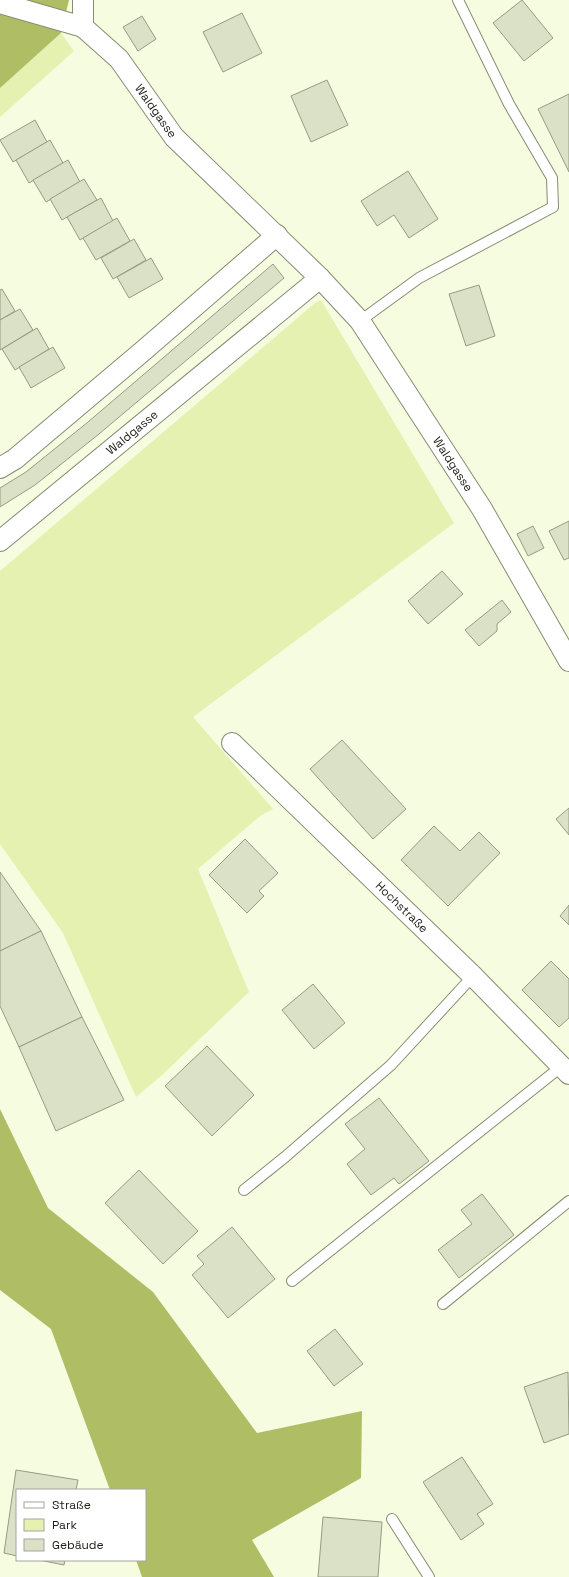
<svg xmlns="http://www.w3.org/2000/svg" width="569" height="1577" viewBox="0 0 569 1577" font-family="'Space Grotesk',sans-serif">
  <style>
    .green { fill: #e4f1b1 }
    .forest { fill: #afbe64 }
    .building { fill: #dbe1c6; stroke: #969c82 }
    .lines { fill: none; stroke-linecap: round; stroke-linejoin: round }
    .service-casing { stroke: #878c73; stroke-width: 12 }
    .minor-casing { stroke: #878c73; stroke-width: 22 }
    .service { stroke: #fff; stroke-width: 10 }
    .minor { stroke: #fff; stroke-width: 20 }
    .labels { text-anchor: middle; stroke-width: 3; stroke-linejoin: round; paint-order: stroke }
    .street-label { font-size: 12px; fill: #1b1d13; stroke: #fff }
  </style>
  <rect width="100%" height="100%" fill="#f5fce0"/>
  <!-- green -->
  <g class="green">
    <polygon points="61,33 74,51 0,117 0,88"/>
    <polygon points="321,300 454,523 193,717 273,809 260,816 198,869 249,992 161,1076 136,1097 63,933 0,844 0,571 315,303"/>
  </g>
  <!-- forest -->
  <g class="forest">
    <polygon points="0,0 69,0 61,33 0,88"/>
    <polygon points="0,1109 48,1208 153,1292 257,1433 362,1411 361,1478 252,1540 274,1577 142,1577 136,1560 145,1560 145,1490 110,1490 51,1329 0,1290"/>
  </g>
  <!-- building -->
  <g class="building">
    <polygon points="522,0 553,38 524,61 493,23"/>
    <polygon points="242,13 262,53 223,72 203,32"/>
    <polygon points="142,16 156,39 138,51 123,27"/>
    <polygon points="327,80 348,125 311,142 291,96"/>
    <polygon points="569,94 569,172 538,109"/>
    <polygon points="35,120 47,142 13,162 0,140"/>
    <polygon points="50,140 63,163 29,183 16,160"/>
    <polygon points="68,160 80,182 46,202 33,180"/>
    <polygon points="408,171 438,219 409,238 394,215 377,226 361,201"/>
    <polygon points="84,179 97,200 62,220 50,199"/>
    <polygon points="101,198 113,221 80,240 67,217"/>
    <polygon points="117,218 130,241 96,260 83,238"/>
    <polygon points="134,239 146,260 113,279 101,258"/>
    <polygon points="151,258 163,279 129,298 117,277"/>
    <polygon points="273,264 284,278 99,434 35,485 0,507 0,488 26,472 88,422"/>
    <polygon points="479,285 495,336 466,346 449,294"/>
    <polygon points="2,289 15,311 0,320 0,290"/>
    <polygon points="20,309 33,330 0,350 0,320"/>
    <polygon points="37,328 49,349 15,370 2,349"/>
    <polygon points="53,347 65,368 31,388 19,367"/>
    <polygon points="569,521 569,558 564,560 549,531"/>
    <polygon points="533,526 544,548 528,556 517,534"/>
    <polygon points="442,571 463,594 428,624 408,601"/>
    <polygon points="502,600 511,612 497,624 497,631 479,646 465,630"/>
    <polygon points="342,740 406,809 373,839 310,769"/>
    <polygon points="569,808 569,835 556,819"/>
    <polygon points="434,826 460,851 479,832 500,853 448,906 401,860"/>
    <polygon points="245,839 278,873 259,891 264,896 247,913 209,875"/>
    <polygon points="0,872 41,931 0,951"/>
    <polygon points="569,905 569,925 560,916"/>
    <polygon points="41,931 82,1017 19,1047 0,1006 0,951"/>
    <polygon points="551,961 569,979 569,1018 559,1027 522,990"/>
    <polygon points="313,984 345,1023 314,1049 282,1010"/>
    <polygon points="82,1017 124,1100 56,1131 19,1047"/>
    <polygon points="207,1046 254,1095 212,1136 165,1086"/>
    <polygon points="379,1098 429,1161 399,1184 394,1178 371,1195 347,1164 365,1149 345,1124"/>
    <polygon points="139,1170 198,1231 163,1264 105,1203"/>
    <polygon points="482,1194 514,1235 459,1278 438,1250 472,1224 461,1210"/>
    <polygon points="232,1227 275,1279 228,1318 192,1275 204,1264 197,1256"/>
    <polygon points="335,1329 363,1364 334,1386 307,1351"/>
    <polygon points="568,1372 569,1434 544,1443 524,1387"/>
    <polygon points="462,1457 493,1504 477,1514 484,1524 461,1540 423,1482"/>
    <polygon points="16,1470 78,1480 76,1490 17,1490 17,1556 4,1553"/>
    <polygon points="323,1517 382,1522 378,1577 318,1577"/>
    <polygon points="39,1560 65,1560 64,1565"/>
  </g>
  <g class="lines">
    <defs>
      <g id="service">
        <polyline points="360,321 419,278 553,207 552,178 509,104 458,0"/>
        <polyline points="244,1190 285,1157 391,1065 473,976"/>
        <polyline points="292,1281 562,1066"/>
        <polyline points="443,1304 569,1201"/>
        <polyline points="392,1519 429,1577"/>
      </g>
      <g id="minor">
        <path id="s1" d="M83 0V27L119 59 174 137 320 278 360 321 482 509 569 661"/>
        <polyline points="0,3 83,27"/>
        <polyline points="0,468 15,459 143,351 277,235"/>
        <path id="s2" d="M0 541 320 278"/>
        <path id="s3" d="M232 743 473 976 569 1074"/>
      </g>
    </defs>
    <!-- service casing -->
    <use href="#service" class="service-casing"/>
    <!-- minor casing -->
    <use href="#minor" class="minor-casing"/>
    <!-- service -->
    <use href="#service" class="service"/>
    <!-- minor -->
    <use href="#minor" class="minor"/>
  </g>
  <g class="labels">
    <!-- street labels -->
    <g class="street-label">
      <text dy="4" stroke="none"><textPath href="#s1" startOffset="139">Waldgasse</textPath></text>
      <text dy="4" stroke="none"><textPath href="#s2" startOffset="171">Waldgasse</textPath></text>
      <text dy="4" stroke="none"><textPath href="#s1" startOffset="603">Waldgasse</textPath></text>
      <text dy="4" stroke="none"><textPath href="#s3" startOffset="236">Hochstraße</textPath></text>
    </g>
  </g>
  <!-- legend -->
  <rect x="16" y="1489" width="130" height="72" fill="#ffffff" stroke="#a4a5a1"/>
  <rect x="24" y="1502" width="20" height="6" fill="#ffffff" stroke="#a4a5a1"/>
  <text x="52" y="1509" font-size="12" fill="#1b1d13">Straße</text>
  <rect x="24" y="1519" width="20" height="12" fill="#e4f1b1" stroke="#a4a5a1"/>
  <text x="52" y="1529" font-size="12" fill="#1b1d13">Park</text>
  <rect x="24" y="1539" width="20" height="12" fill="#dbe1c6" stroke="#a4a5a1"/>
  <text x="52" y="1549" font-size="12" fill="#1b1d13">Gebäude</text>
</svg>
